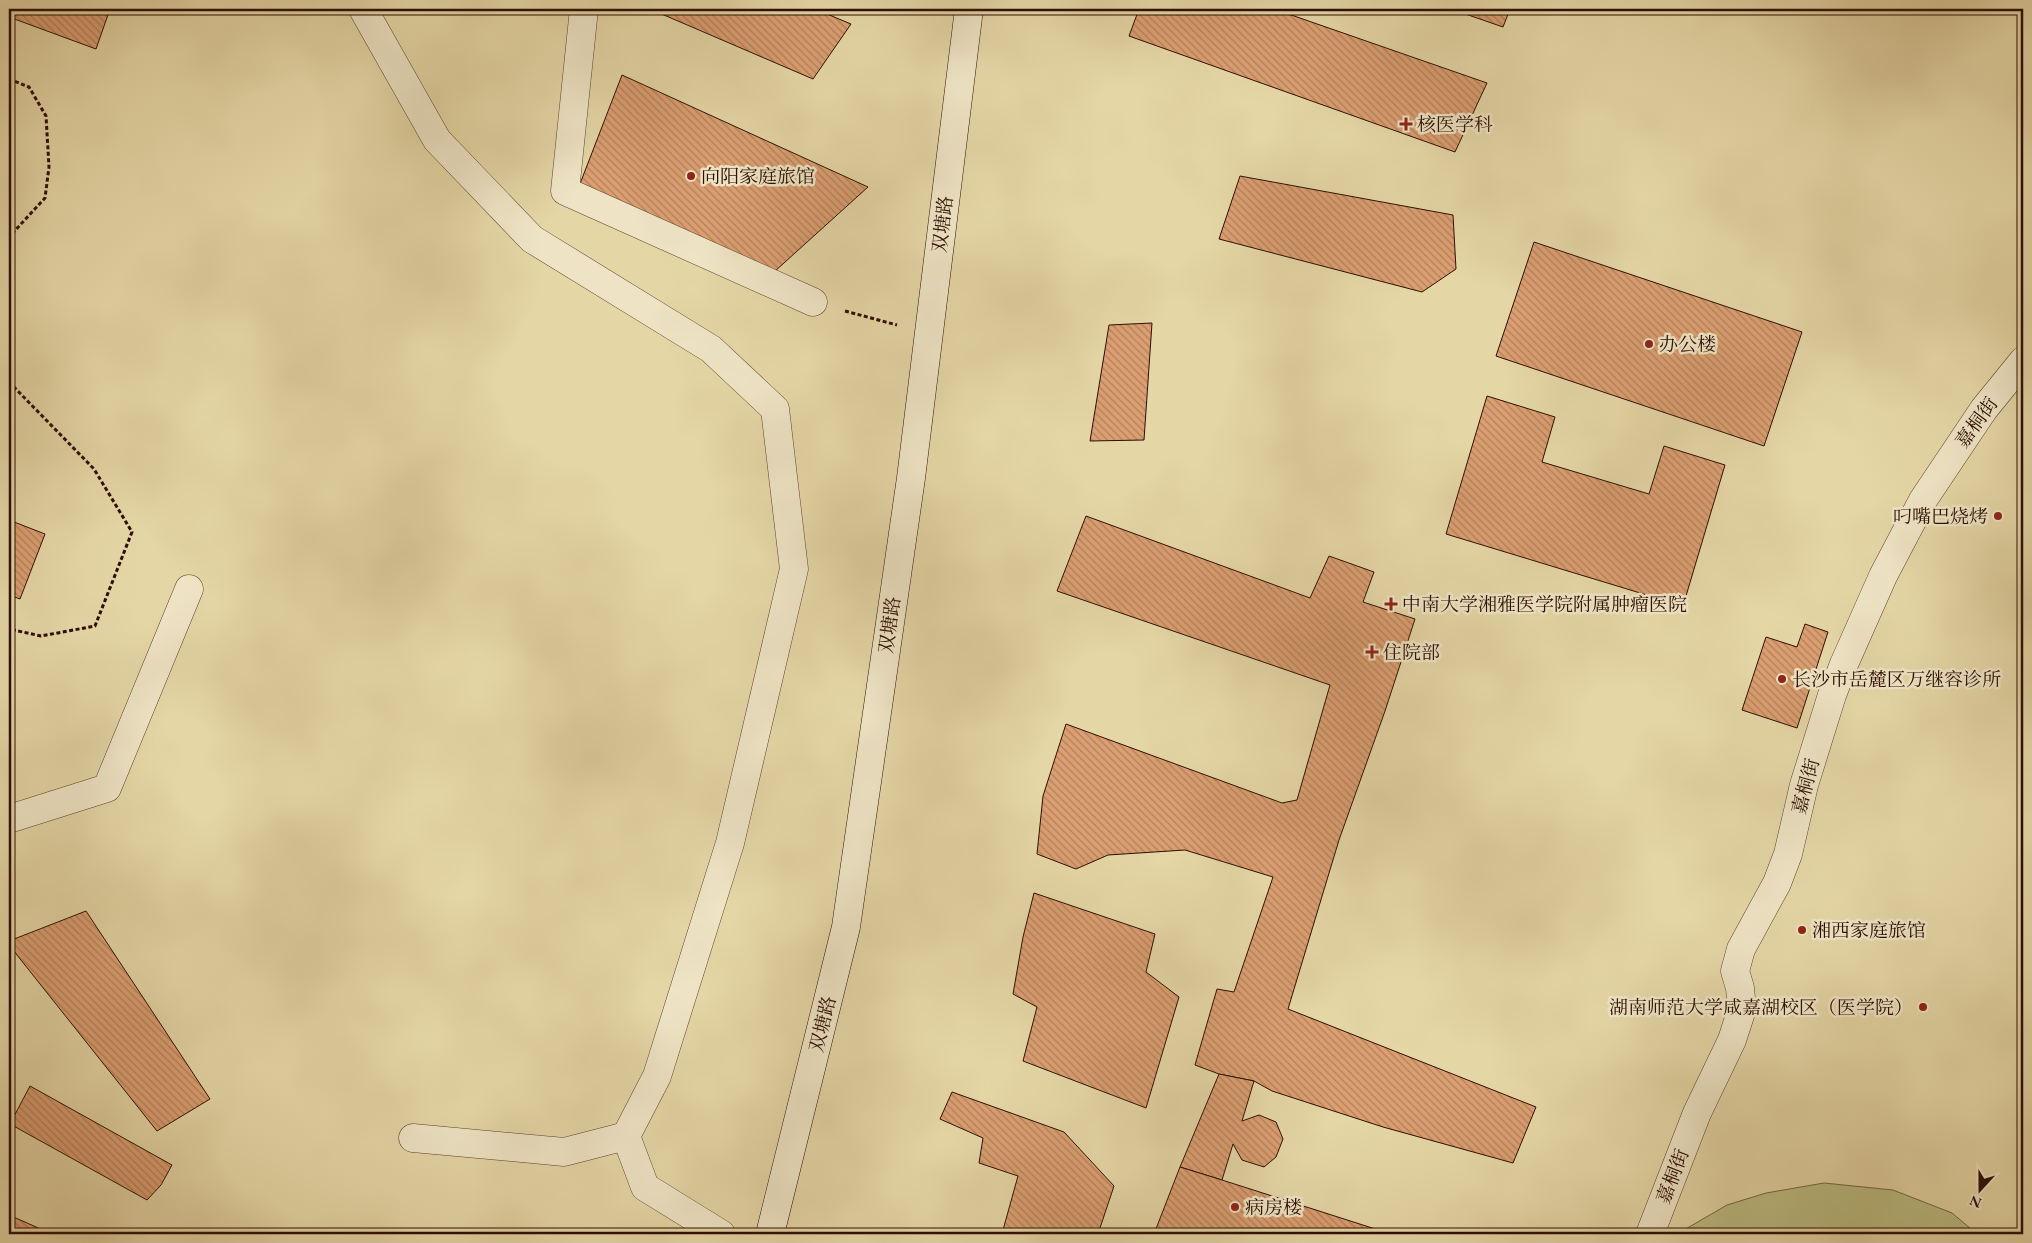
<svg xmlns="http://www.w3.org/2000/svg" width="2032" height="1243" viewBox="0 0 2032 1243" font-family="'EB Garamond','Noto Serif SC',serif">
  <style>
    .green { fill: #bcbc82; stroke: #746542 }
    .building { fill: url(#building-back-hatch); stroke: #2d0e03 }
    .lines { fill: none; stroke-linecap: round; stroke-linejoin: round }
    .street-casing { stroke: #5b402c; stroke-width: 29 }
    .secondary-casing { stroke: #2d0e03; stroke-width: 29 }
    .path { stroke: #2d0e03; stroke-width: 3; stroke-dasharray: 4 2.5; stroke-linecap: butt }
    .street { stroke: #eee4c5; stroke-width: 28 }
    .secondary { stroke: #eee4c5; stroke-width: 28 }
    .poi-dot { fill: #8f2418; stroke: #eee4c5; stroke-width: 2 }
    .labels { text-anchor: middle; stroke-width: 5; stroke-linejoin: round; paint-order: stroke }
    .poi-label { font-size: 19px; fill: #2d0e03; stroke: #eee4c5; text-anchor: start }
    .street-label { font-size: 19px; fill: #2d0e03; stroke: #eee4c5 }
  </style>
  <defs>
    <pattern id="building-back-hatch" width="6" height="6" patternUnits="userSpaceOnUse" patternTransform="scale(1.25)"><rect width="6" height="6" fill="#db9f71"/><path d="M-1 5l2 2M0 0l6 6M5-1l2 2" fill="none" stroke="#b2805b"/></pattern>
  </defs>
  <rect width="100%" height="100%" fill="#e5d6a6"/>
  <filter id="stains"><feTurbulence type="fractalNoise" baseFrequency=".004" numOctaves="4"/><feColorMatrix values="0 0 0 0 .2 0 0 0 0 .09 0 0 0 0 .02 0 0 0 .5 -.17"/></filter>
  <radialGradient id="worn" r=".72"><stop offset=".6" stop-color="#630" stop-opacity="0"/><stop offset="1" stop-color="#630" stop-opacity=".3"/></radialGradient>
  <!-- green -->
  <polygon class="green" points="1824,1183 1893,1190 1952,1213 1977,1234 1884,1234 1878,1229 1813,1234 1677,1234 1727,1205 1766,1193"/>
  <!-- building -->
  <g class="building">
    <polygon points="9,9 110,9 96,49 9,17"/>
    <polygon points="650,9 815,9 851,24 813,79"/>
    <polygon points="1139,9 1274,9 1487,83 1455,152 1129,36"/>
    <polygon points="1451,9 1510,9 1503,27"/>
    <polygon points="622,75 868,187 774,272 578,189"/>
    <polygon points="1240,176 1453,215 1456,269 1422,292 1219,239"/>
    <polygon points="1534,242 1802,332 1764,446 1496,356"/>
    <polygon points="1152,323 1144,440 1090,441 1109,325"/>
    <polygon points="1487,396 1555,417 1542,462 1649,494 1664,446 1725,465 1683,606 1446,534"/>
    <polygon points="1086,516 1310,598 1329,556 1374,572 1363,602 1415,619 1385,711 1339,840 1288,1009 1536,1107 1513,1163 1383,1127 1272,1091 1254,1081 1219,1074 1195,1065 1217,989 1234,992 1273,877 1185,850 1108,855 1076,869 1037,854 1043,796 1066,724 1282,803 1297,800 1330,685 1057,591"/>
    <polygon points="9,520 45,534 20,599 9,595"/>
    <polygon points="1805,624 1828,632 1797,728 1742,710 1766,637 1797,647"/>
    <polygon points="1034,893 1155,934 1146,972 1179,997 1146,1108 1023,1061 1037,1007 1013,994 1023,937"/>
    <polygon points="86,911 210,1099 157,1131 9,945 9,941"/>
    <polygon points="1219,1074 1254,1081 1242,1121 1259,1115 1276,1122 1283,1139 1276,1157 1264,1167 1242,1160 1233,1144 1222,1180 1180,1167"/>
    <polygon points="30,1086 172,1165 161,1185 147,1200 10,1124"/>
    <polygon points="952,1092 1064,1132 1114,1186 1098,1234 1015,1234 1003,1230 1018,1176 979,1163 983,1138 940,1119"/>
    <polygon points="1180,1167 1222,1180 1391,1234 1154,1234"/>
    <polygon points="9,1215 52,1234 9,1234"/>
  </g>
  <g class="lines">
    <defs>
      <g id="street">
        <polyline points="363,9 437,140 532,239 711,349 775,409 794,569 730,843 657,1076 626,1136 645,1187 721,1234"/>
        <polyline points="584,9 565,191 813,302"/>
        <polyline points="9,819 107,788 189,589"/>
        <polyline points="413,1138 564,1152 626,1136"/>
        <polyline points="1650,1234 1697,1113 1732,1040 1742,1009 1740,988 1735,971 1741,949 1777,883 1788,854 1804,785 1832,695 1844,664 1883,576 1923,500 1984,409 2023,361"/>
      </g>
      <polyline id="secondary" points="770,1234 846,927 911,478 969,9"/>
    </defs>
    <!-- street casing -->
    <use href="#street" class="street-casing"/>
    <!-- secondary casing -->
    <use href="#secondary" class="secondary-casing"/>
    <!-- path -->
    <g class="path">
      <polyline points="9,79 29,87 46,116 49,167 45,198 9,237"/>
      <polyline points="845,311 897,325"/>
      <polyline points="9,382 94,469 132,532 95,626 41,636 9,629"/>
    </g>
    <!-- street -->
    <use href="#street" class="street"/>
    <!-- secondary -->
    <use href="#secondary" class="secondary"/>
  </g>
  <!-- markers -->
  <g class="poi-dot">
    <path d="M1403.5 116.5h5v5h5v5h-5v5h-5v-5h-5v-5h5z"/>
    <circle cx="691" cy="176" r="5"/>
    <circle cx="1649" cy="344" r="5"/>
    <circle cx="1998" cy="516" r="5"/>
    <path d="M1388.5 596.5h5v5h5v5h-5v5h-5v-5h-5v-5h5z"/>
    <path d="M1369.5 644.5h5v5h5v5h-5v5h-5v-5h-5v-5h5z"/>
    <circle cx="1782" cy="679" r="5"/>
    <circle cx="1802" cy="930" r="5"/>
    <circle cx="1923" cy="1007" r="5"/>
    <circle cx="1235" cy="1207" r="5"/>
  </g>
  <g class="labels">
    <!-- poi labels -->
    <g class="poi-label">
      <text x="1417" y="131">核医学科</text>
      <text x="701" y="183">向阳家庭旅馆</text>
      <text x="1659" y="351">办公楼</text>
      <text x="1988" y="523" text-anchor="end">叼嘴巴烧烤</text>
      <text x="1402" y="611">中南大学湘雅医学院附属肿瘤医院</text>
      <text x="1383" y="659">住院部</text>
      <text x="1792" y="686">长沙市岳麓区万继容诊所</text>
      <text x="1812" y="937">湘西家庭旅馆</text>
      <text x="1913" y="1014" text-anchor="end">湖南师范大学咸嘉湖校区（医学院）</text>
      <text x="1245" y="1214">病房楼</text>
    </g>
    <!-- street labels -->
    <g class="street-label">
      <text transform="translate(942 224) rotate(-83)" y="7">双塘路</text>
      <text transform="translate(1976 422) rotate(-54)" y="7">嘉桐街</text>
      <text transform="translate(889 625) rotate(-82)" y="7">双塘路</text>
      <text transform="translate(1805 786) rotate(-75)" y="7">嘉桐街</text>
      <text transform="translate(822 1024) rotate(-76)" y="7">双塘路</text>
      <text transform="translate(1672 1176) rotate(-69)" y="7">嘉桐街</text>
    </g>
  </g>
  <!-- margin -->
  <rect width="2032" height="1243" fill="none" stroke="#e5d6a6" stroke-width="30"/>
  <rect x="10" y="10" width="2012" height="1223" fill="none" stroke="#2d0e03" stroke-width="2.5"/>
  <rect x="15" y="15" width="2002" height="1213" fill="none" stroke="#2d0e03"/>
  <!-- north arrow -->
  <g transform="translate(1980 1190) rotate(201)" stroke="#eee4c5" stroke-width="4" paint-order="stroke">
  <path d="M0-4L9 19L0 12L-9 19Z" fill="#2d0e03"/>
  <text y="-8" font-size="14" font-weight="bold" text-anchor="middle" fill="#2d0e03">N</text>
  </g>
  <rect width="100%" height="100%" filter="url(#stains)"/>
  <rect width="100%" height="100%" fill="url(#worn)"/>
</svg>
